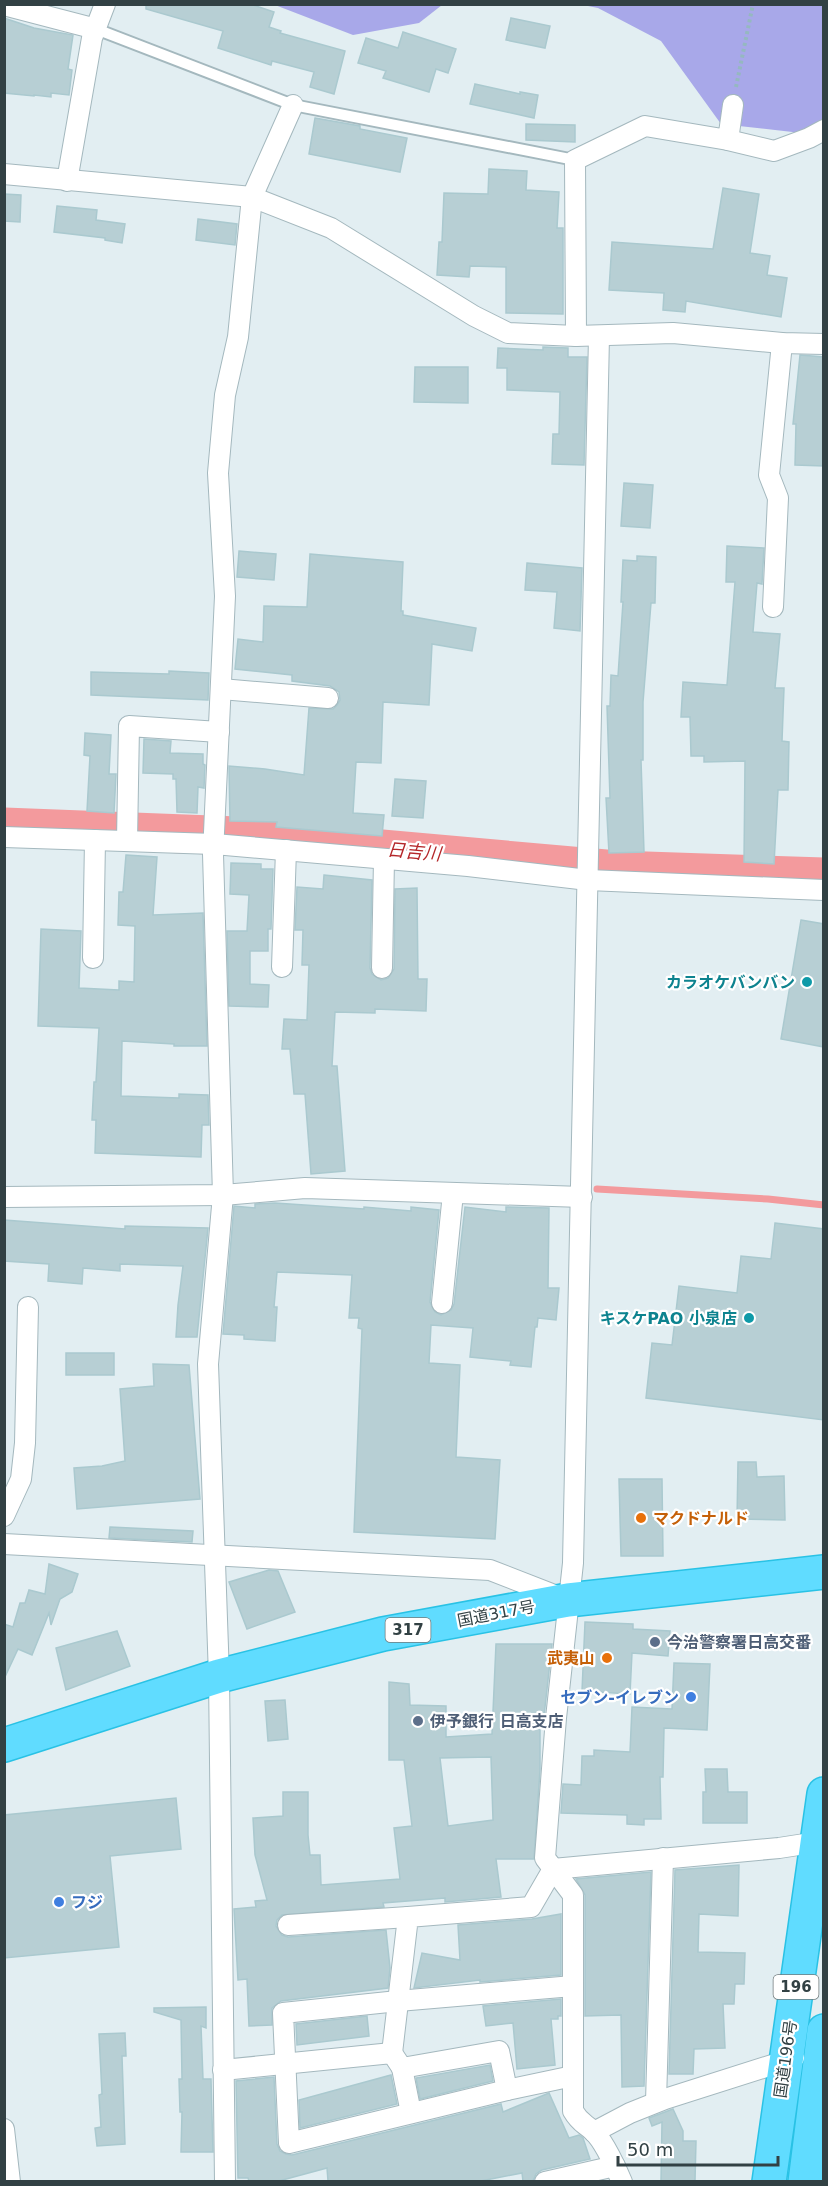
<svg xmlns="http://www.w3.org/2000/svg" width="828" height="2186" viewBox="0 0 828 2186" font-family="'DejaVu Sans','Noto Sans JP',sans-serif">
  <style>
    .green { fill: #a8a8e9 }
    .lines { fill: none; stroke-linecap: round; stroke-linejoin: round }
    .stream { stroke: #f39a9d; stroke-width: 7 }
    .river { stroke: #f39a9d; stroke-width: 39 }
    .building { fill: #b7cfd4; stroke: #aac9cf; stroke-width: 1.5; fill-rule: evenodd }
    .lane-casing { stroke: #a4b8be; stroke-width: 14 }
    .street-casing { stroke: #a4b8be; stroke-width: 22 }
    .highway-casing { stroke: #29c2e5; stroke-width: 36 }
    .path { stroke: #95b8c0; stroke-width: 4; stroke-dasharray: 3 3; stroke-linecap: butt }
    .lane { stroke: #fff; stroke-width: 10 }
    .street { stroke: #fff; stroke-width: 20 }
    .highway { stroke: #60dcff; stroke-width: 33 }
    .culture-dot { fill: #0f9aa8; stroke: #fff; stroke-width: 2 }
    .food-dot { fill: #e8710a; stroke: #fff; stroke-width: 2 }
    .service-dot { fill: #5c6f8a; stroke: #fff; stroke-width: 2 }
    .shop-dot { fill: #3f7fe0; stroke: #fff; stroke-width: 2 }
    .labels { text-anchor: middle; stroke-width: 4.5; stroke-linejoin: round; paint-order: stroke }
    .shield { fill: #fff; stroke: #707a7c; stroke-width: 1.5 }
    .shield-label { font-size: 15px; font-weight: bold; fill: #324144 }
    .culture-label { font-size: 16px; font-weight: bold; fill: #0d838f; stroke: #fff; text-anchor: end }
    .food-label { font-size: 16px; font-weight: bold; fill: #c56008; stroke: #fff; text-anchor: start }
    .street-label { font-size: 16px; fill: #324144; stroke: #fff }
    .service-label { font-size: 16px; font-weight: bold; fill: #4e5e75; stroke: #fff; text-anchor: start }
    .shop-label { font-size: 16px; font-weight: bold; fill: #366cbe; stroke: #fff; text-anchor: end }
    .water-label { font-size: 18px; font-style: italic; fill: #b4272a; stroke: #fff }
  </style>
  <rect width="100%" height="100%" fill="#e2eef2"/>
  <!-- green -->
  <g class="green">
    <polygon points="275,5 442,4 442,5 419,23 353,35"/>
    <polygon points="583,5 823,5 823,126 810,134 721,124 661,41 598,8"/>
  </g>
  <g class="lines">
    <!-- stream -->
    <polyline class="stream" points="597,1189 768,1199 824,1205"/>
    <!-- river -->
    <polyline class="river" points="4,827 237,836 617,870 824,877"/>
  </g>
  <!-- building -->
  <g class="building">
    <polygon points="146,4 250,4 274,12 269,27 281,31 280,33 345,51 334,94 310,87 314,72 272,61 271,65 218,48 223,31 146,9"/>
    <polygon points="4,18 34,28 73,35 68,69 72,70 69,95 51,93 51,97 34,95 34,96 4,93"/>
    <polygon points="511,18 550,26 545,48 506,40"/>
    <polygon points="403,32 456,49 448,73 436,69 429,92 383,78 386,71 358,63 366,38 398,48"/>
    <polygon points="475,84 520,94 520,92 538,95 534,118 470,104"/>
    <polygon points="315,118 360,126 360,129 407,138 400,172 309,154"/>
    <polygon points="526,124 575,125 575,142 526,140"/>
    <polygon points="489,169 527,171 526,190 559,192 557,228 563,228 563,314 506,313 506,267 470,266 469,277 437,275 439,242 442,242 444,193 488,194"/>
    <polygon points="723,188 759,194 750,253 770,256 767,275 787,278 781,317 686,301 685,312 663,310 664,293 609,290 612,242 713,249"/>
    <polygon points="4,194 21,195 20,222 4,221"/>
    <polygon points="57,206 97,210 96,220 125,224 122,243 105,240 105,238 54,232"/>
    <polygon points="198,219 237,224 235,245 196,240"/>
    <polygon points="543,347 568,348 568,357 587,357 584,465 552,464 553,434 559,434 560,392 507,390 507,368 497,368 498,348 543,350"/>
    <polygon points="800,355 824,357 824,466 795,465 796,424 793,424"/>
    <polygon points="415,367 468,367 468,403 414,402"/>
    <polygon points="624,483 653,485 650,528 621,526"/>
    <polygon points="727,546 764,548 762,584 757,583 753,632 780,634 775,688 784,688 782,741 789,742 788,790 778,790 774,864 744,862 745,761 704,762 704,756 691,756 690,717 681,717 683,682 727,685 735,582 726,582"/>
    <polygon points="239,551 276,554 274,580 237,577"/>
    <polygon points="310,554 403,562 401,611 403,611 403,615 476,628 472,651 432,644 429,705 383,702 381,763 356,762 353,813 384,815 382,836 276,827 277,822 230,821 229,766 265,769 304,775 309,708 333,709 337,705 340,700 339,692 330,686 292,681 292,675 235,669 238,639 263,642 264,606 307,607"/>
    <polygon points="637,556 656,557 655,603 651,603 643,702 643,760 641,760 644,852 609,853 606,798 610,798 607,706 610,706 611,675 618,676 623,602 621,602 623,560 637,561"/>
    <polygon points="527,563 582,568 580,631 554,628 557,592 525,590"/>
    <polygon points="169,671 209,673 208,700 91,695 91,672 169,674"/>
    <polygon points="85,733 111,735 109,774 116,774 114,813 87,811 90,756 84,755"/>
    <polygon points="144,739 171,741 170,753 203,754 203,764 205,765 204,788 198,787 197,813 177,812 176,779 173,779 173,774 143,773"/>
    <polygon points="395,779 426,781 423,818 392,816"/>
    <polygon points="126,855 157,857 153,915 203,913 207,1046 174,1046 174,1044 122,1041 121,1096 179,1098 179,1094 208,1095 209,1125 202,1125 201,1157 95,1153 96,1120 92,1120 94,1082 96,1082 99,1028 38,1026 41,929 81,931 79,988 119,990 119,981 134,982 135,926 118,925 119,892 123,892"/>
    <polygon points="231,863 261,864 261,869 273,869 271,929 268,929 268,951 250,951 250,984 269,985 268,1007 229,1006 227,931 247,931 249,895 230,894"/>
    <polygon points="324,875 372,880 370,968 372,974 381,980 388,978 394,969 395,889 417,888 418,979 427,979 426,1011 375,1009 375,1013 335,1012 332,1066 337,1066 345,1171 311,1174 305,1094 294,1094 290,1049 282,1049 284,1019 307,1020 309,965 302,965 303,930 295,930 297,887 323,889"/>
    <polygon points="801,920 824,924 824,1047 781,1039"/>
    <polygon points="275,1203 364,1209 364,1207 411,1211 411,1207 439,1210 430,1302 435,1312 441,1315 451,1310 454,1304 465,1207 506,1212 506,1207 549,1208 548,1288 559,1288 556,1320 538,1318 537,1327 535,1327 531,1367 510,1365 511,1361 470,1357 473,1328 431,1325 429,1363 460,1365 456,1457 500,1460 495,1539 354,1532 362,1329 358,1328 359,1318 349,1318 352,1275 277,1272 274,1307 277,1307 275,1341 244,1339 244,1335 223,1334 234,1206 255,1208 255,1204"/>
    <polygon points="4,1220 125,1229 125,1226 208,1228 197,1337 176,1337 178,1305 183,1266 120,1264 120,1271 83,1268 82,1284 48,1281 49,1264 4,1261"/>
    <polygon points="775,1223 824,1229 824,1420 646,1398 652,1343 672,1345 679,1286 737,1293 741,1256 771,1259"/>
    <rect x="66" y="1353" width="48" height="22"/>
    <polygon points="153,1364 189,1365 200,1499 77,1509 74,1468 102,1466 125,1461 120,1389 154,1386"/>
    <polygon points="738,1462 756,1462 757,1477 784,1476 785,1520 737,1519"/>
    <polygon points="619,1479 662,1479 663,1556 621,1556"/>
    <polygon points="110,1527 193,1531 192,1542 109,1538"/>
    <polygon points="49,1564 78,1574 72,1592 60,1599 51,1625 49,1613 32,1655 18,1649 4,1679 4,1624 13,1627 20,1603 25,1603 29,1590 45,1594"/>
    <polygon points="269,1570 278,1571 295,1612 247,1629 229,1582"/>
    <polygon points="585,1622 633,1624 633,1629 670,1631 668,1656 632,1653 630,1694 582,1691"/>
    <polygon points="117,1631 130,1666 66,1690 56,1648"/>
    <path d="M496 1644H552L543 1725 540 1726V1770L534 1859H496L501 1897 445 1902V1898L383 1903 384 1907 282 1915 277 1920 276 1926 282 1935 288 1937 386 1930 390 1968 388 1988 281 2001 272 2008V2025L249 2026 247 1979 238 1980 234 1909 256 1907 255 1901 267 1900 255 1855 253 1818 283 1816V1792H308V1835L310 1855H320L321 1885 400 1879 394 1828 412 1826 404 1760H389V1682L409 1684 410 1705 446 1706V1737L492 1734ZM491 1757 493 1820 448 1826 440 1758Z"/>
    <polygon points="674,1663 710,1664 707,1730 664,1728 663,1777 660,1777 661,1819 644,1819 644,1825 627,1824 627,1815 561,1813 563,1784 581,1785 582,1756 594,1756 594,1750 630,1752 632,1707 672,1709"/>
    <polygon points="285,1700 288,1739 268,1741 265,1701"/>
    <polygon points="705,1769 727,1769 728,1792 747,1792 747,1823 703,1823 703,1792 706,1792"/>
    <polygon points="176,1798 181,1849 110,1856 119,1947 4,1958 4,1815"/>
    <polygon points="739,1865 738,1916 699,1914 698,1952 745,1953 744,1984 735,1984 734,2004 723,2004 725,2048 694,2049 693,2074 669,2074 675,1870"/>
    <polygon points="651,1872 644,2086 622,2087 621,2015 585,2016 585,1895 576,1879"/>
    <polygon points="561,1914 561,1975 480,1982 480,1980 414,1988 422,1953 460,1960 458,1925 532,1919"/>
    <polygon points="561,1999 561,2016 558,2016 558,2019 551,2019 555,2065 517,2069 513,2023 486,2026 483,2006"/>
    <polygon points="206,2007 206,2028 201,2026 203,2079 211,2079 213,2152 181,2152 182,2112 180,2112 179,2079 182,2079 181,2020 154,2012 154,2008"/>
    <polygon points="367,2016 369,2036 297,2045 296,2024"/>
    <polygon points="125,2033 126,2056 122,2056 125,2144 97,2146 95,2128 101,2127 99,2095 102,2094 99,2034"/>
    <polygon points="490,2065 493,2081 420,2099 416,2078"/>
    <polygon points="391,2075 397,2104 300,2128 299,2100"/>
    <polygon points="274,2077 277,2144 280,2151 286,2154 292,2155 501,2104 503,2112 549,2093 569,2138 579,2135 583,2138 590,2159 542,2170 536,2174 533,2181 523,2181 522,2173 481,2181 328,2181 327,2168 279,2181 249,2181 248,2178 238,2178 236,2081"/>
    <polygon points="673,2109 683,2131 683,2141 696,2141 695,2181 661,2181 662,2122 652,2126 649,2118"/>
  </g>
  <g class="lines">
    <defs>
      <polyline id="lane" points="96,29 293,105 575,160"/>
      <g id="street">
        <polyline points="4,5 96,29"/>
        <polyline points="728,140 774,151 809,138 824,130"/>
        <polyline points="4,174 252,197 331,228 474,316 508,333 576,336 673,333 782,343 824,344"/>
        <polyline points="67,181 92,38 105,4"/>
        <polyline points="576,336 575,160 645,126 728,140 733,105"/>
        <path d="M599 336 573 1563 556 1718 545 1858 573 1895V2111C580 2123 584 2123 593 2131 604 2141 616 2168 622 2182"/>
        <polyline points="773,607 778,498 769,475 782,343"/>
        <polyline points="221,689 328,698"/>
        <polyline points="4,837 214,844 468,866 588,880 824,890"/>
        <polyline points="127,841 129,726 219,732"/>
        <polyline points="93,958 95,840"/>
        <polyline points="282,967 286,850"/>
        <polyline points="382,968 384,859"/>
        <polyline points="4,1197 223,1195 305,1188 582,1197"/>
        <polyline points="442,1303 453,1193"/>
        <polyline points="4,1516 21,1479 25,1443 28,1307"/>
        <polyline points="4,1544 490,1570 562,1598"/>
        <polyline points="288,1925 408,1917"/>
        <polyline points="392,2053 408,1917 531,1907 553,1869 779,1848 824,1841"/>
        <polyline points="402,2068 411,2113"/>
        <polyline points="223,2070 392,2053 402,2068 499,2051 507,2090 573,2076"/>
        <polyline points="507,2090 289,2143 283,2013 398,2001 573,1986"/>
        <polyline points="656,2102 663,1858"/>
        <polyline points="4,2129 10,2182"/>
        <polyline points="594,2132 630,2113 665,2099 794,2058"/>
        <polyline points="225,2182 219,1676 208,1364 223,1195 213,854 225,596 218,473 225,395 238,337 252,197 293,105"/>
        <polyline points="545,2182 615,2166"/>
      </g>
      <g id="highway">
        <polyline points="4,1745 219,1676 383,1634 568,1600 824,1572"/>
        <polyline points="769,2182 824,1794"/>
        <polyline points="805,2182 824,2031"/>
      </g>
    </defs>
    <!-- lane casing -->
    <use href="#lane" class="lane-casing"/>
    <!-- street casing -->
    <use href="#street" class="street-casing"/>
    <!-- highway casing -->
    <use href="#highway" class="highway-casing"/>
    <!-- path -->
    <polyline class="path" points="736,87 753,4"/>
    <!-- lane -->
    <use href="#lane" class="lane"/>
    <!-- street -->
    <use href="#street" class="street"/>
    <!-- highway -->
    <use href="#highway" class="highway"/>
  </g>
  <!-- markers -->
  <g class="culture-dot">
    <circle cx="807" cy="982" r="6"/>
    <circle cx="749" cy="1318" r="6"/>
  </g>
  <g class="food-dot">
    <circle cx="641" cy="1518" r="6"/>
    <circle cx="607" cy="1658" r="6"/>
  </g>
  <g class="service-dot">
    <circle cx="655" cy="1642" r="6"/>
    <circle cx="418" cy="1721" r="6"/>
  </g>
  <g class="shop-dot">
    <circle cx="691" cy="1697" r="6"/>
    <circle cx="59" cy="1902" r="6"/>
  </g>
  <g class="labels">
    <!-- shield labels -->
    <g class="shield">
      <rect x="385.5" y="1618" width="45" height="24" rx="4.5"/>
      <rect x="773.5" y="1975" width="45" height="24" rx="4.5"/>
    </g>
    <g class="shield-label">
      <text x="408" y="1635">317</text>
      <text x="796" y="1992">196</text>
    </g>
    <!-- culture labels -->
    <g class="culture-label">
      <text x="795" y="988">カラオケバンバン</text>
      <text x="737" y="1324">キスケPAO 小泉店</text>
    </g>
    <!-- food labels -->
    <g class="food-label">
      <text x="653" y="1524">マクドナルド</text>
      <text x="595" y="1664" text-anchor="end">武夷山</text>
    </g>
    <!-- street labels -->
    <g class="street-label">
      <text transform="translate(496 1613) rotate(-11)" y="6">国道317号</text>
      <text transform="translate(785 2059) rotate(-82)" y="6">国道196号</text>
    </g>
    <!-- service labels -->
    <g class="service-label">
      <text x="667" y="1648">今治警察署日高交番</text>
      <text x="430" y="1727">伊予銀行 日高支店</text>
    </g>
    <!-- shop labels -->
    <g class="shop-label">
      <text x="679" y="1703">セブン-イレブン</text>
      <text x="71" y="1908" text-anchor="start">フジ</text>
    </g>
    <!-- water labels -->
    <g class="water-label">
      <text transform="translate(414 852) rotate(5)" y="6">日吉川</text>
    </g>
  </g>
  <!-- border -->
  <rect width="828" height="2186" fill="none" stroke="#324144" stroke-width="12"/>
  <!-- scale -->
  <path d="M618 2156v9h160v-9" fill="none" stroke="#324144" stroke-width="3"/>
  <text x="627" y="2156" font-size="18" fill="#324144" stroke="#ffffff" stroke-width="4.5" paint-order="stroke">50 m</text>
</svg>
